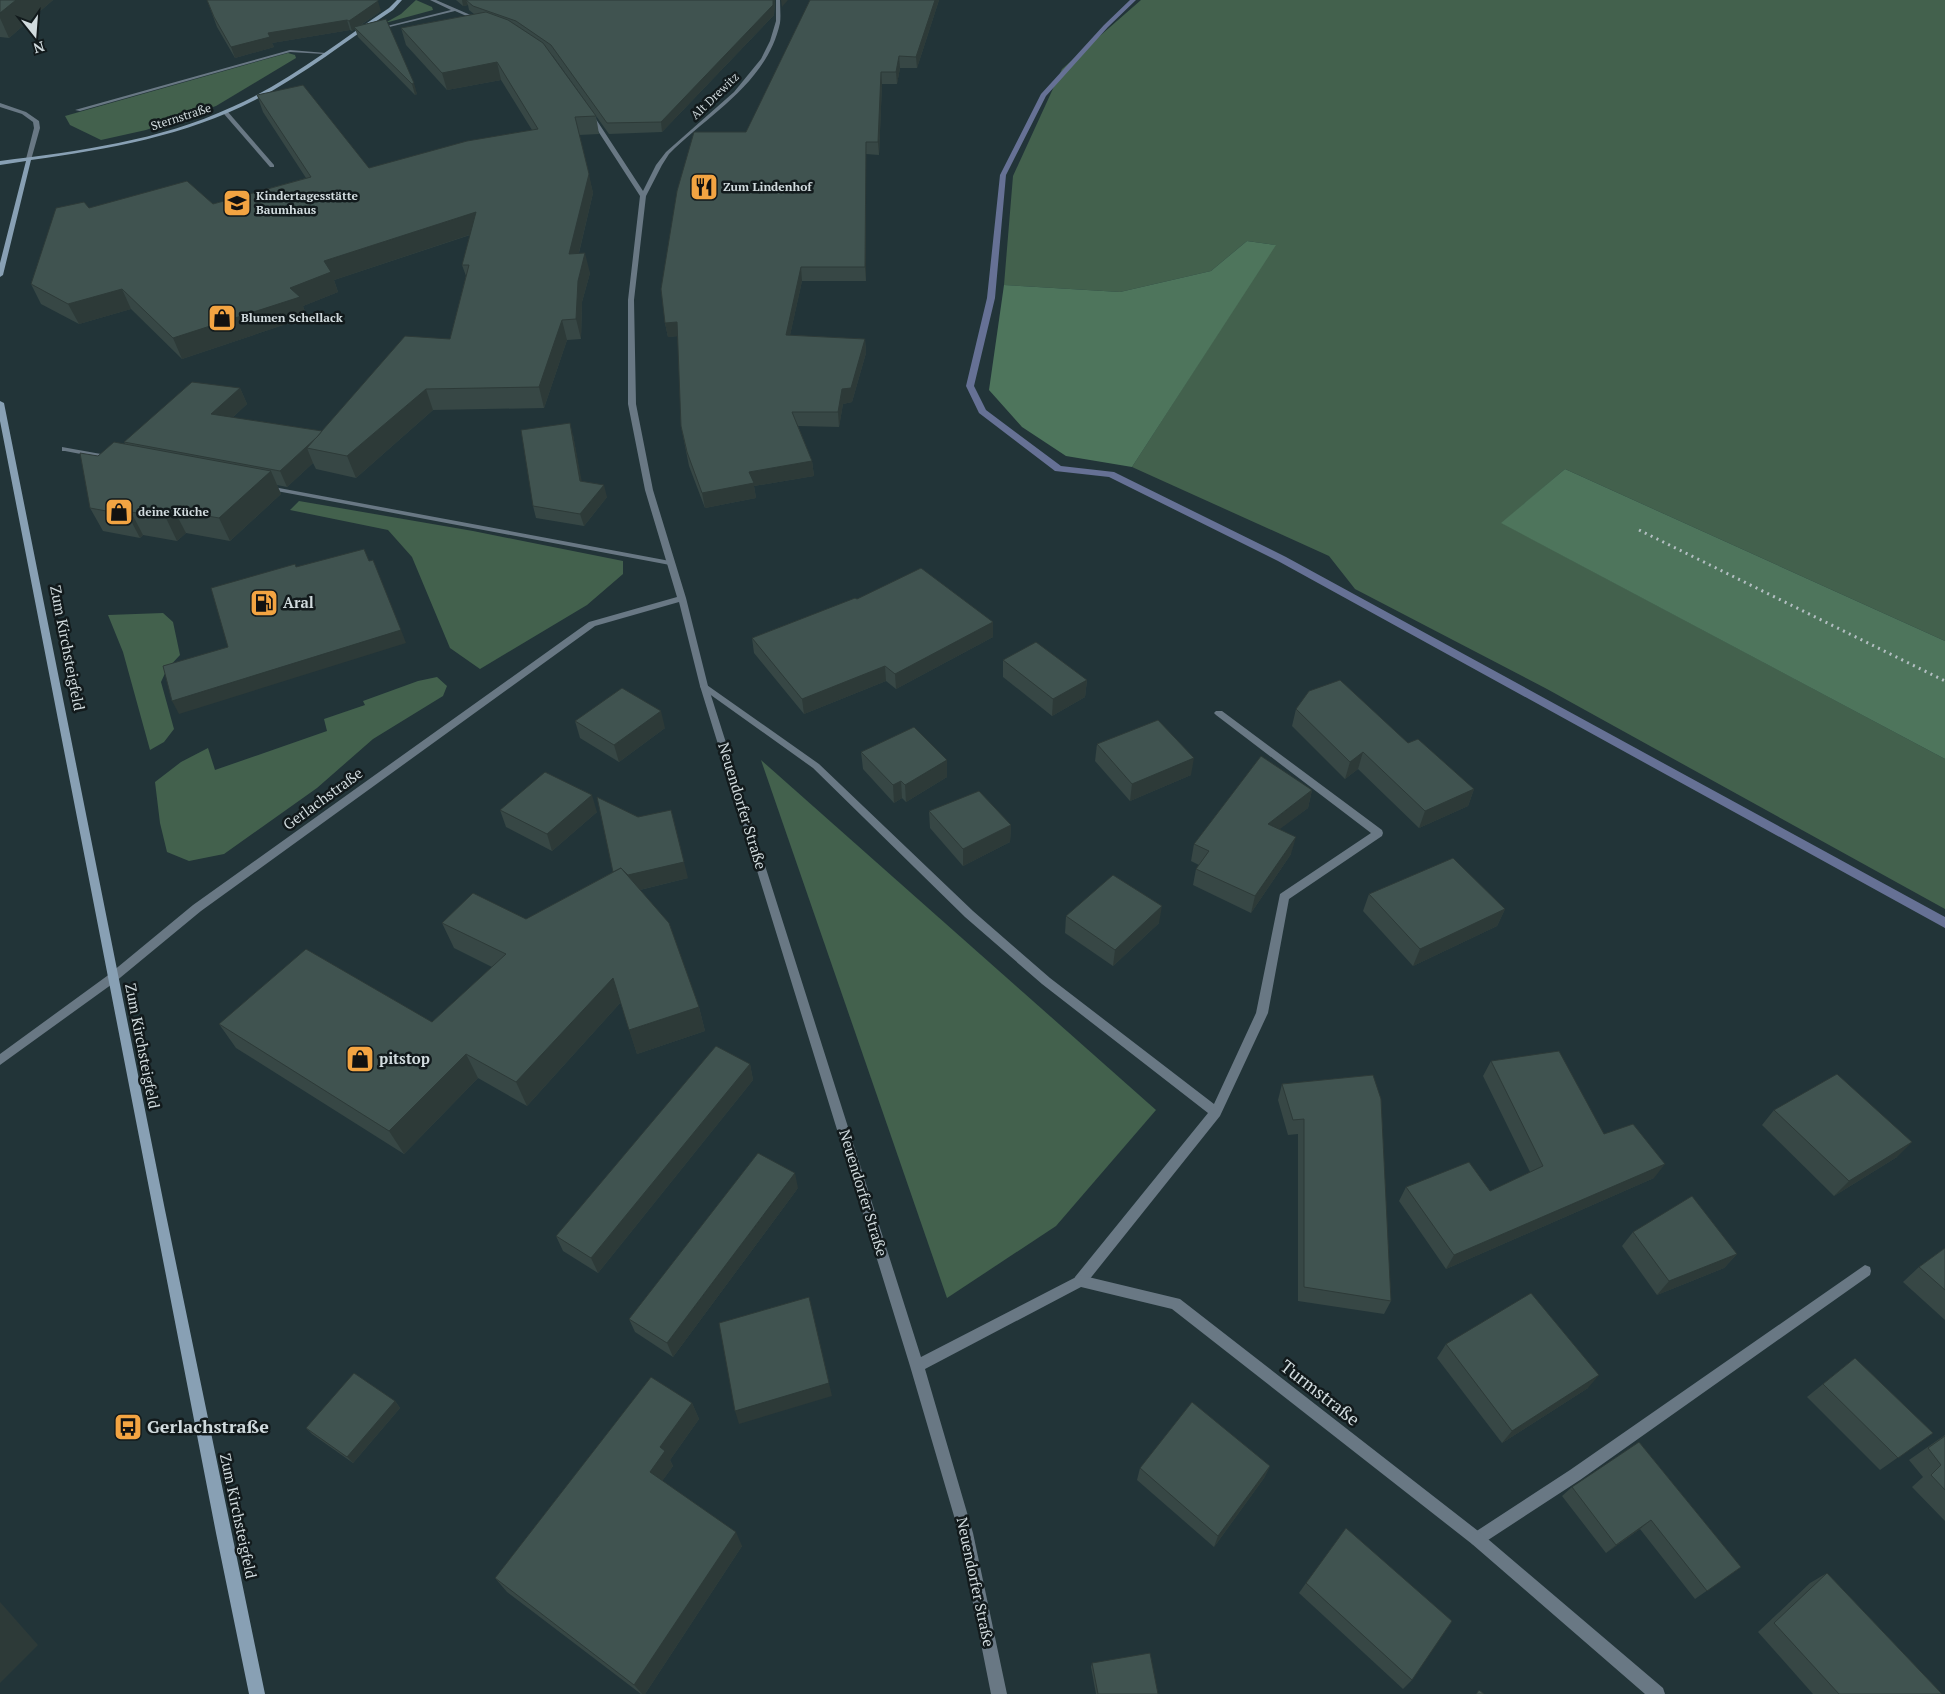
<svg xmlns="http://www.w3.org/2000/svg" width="1945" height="1694" viewBox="0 0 1945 1694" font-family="'PT Serif',serif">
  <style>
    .green { fill: #43614d }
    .forest { fill: #4e755c }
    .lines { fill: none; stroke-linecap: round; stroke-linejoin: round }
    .stream { fill: #667195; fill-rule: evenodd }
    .lane { fill: #697884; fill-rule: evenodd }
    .street { fill: #697884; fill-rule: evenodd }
    .secondary { fill: #88a0b4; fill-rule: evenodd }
    .rail { stroke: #b3bfc2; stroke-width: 3; stroke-dasharray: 2 4.5; stroke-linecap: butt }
    .wall { fill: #374745 }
    .shaded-wall { fill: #2d3a38 }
    .building { fill: #405350; stroke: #2d3a38 }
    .labels { text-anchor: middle; stroke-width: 5; stroke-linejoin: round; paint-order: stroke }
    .far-street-label { font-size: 12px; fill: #d1dbde; stroke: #121a1c }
    .far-poi-label { font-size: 12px; font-weight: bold; fill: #d1dbde; stroke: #121a1c; text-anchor: start }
    .poi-label { font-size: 15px; font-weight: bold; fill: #d1dbde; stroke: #121a1c; text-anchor: start }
    .street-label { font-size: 15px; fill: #d1dbde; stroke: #121a1c }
    .near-street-label { font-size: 18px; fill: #d1dbde; stroke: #121a1c }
    .near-poi-label { font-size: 18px; font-weight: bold; fill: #d1dbde; stroke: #121a1c; text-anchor: start }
  </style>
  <rect width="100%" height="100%" fill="#223438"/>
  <!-- green -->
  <g class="green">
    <polygon points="416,0 432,7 433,10 385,23 401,14"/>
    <polygon points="1141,0 1945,0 1945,641 1565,469 1502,523 1945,759 1945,909 1547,689 1355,589 1329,556 1132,467 1275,245 1247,241 1211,271 1120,292 1004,285 1013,176 1062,69"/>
    <polygon points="288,53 295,55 296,58 216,106 146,130 101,140 70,125 65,116"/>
    <polygon points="299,501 473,531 623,561 623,574 587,605 480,669 450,648 412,557 388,530 290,510"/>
    <polygon points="163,613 173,622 180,655 167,669 161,682 174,729 164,742 150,750 123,652 108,615"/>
    <polygon points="437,677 447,686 443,696 373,739 317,788 224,854 189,861 167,852 160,823 155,782 181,762 208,748 215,770 327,731 324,719 365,705 363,701 418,681"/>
    <polygon points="761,760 1156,1110 1056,1226 947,1298"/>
  </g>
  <!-- forest -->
  <g class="forest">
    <polygon points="1247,241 1276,245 1132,467 1066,456 1022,427 989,390 1004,285 1120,292 1211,271"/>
    <polygon points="1565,469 1945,641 1945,759 1501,523"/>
  </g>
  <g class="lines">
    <!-- stream -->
    <polygon class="stream" points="1130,0 1136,0 1108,27 1046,96 1006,175 995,298 974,386 986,410 1061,466 1114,472 1286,557 1945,917 1945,928 1278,561 1109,477 1055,471 979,413 966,386 987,298 1000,175 1041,94 1104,25"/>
    <!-- lane -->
    <g class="lane">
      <polygon points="224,112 228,112 274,165 274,167 270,167 224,114"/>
      <polygon points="62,447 112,456 116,458 112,460 65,451 62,451"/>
      <polygon points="263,485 670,561 674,563 670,565 266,489 263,489"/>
      <polygon points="704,683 819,764 973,911 1050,978 1214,1104 1256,1013 1280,894 1371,833 1216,715 1214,713 1216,711 1222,711 1382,830 1383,833 1382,836 1289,899 1268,1013 1220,1116 1085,1285 1080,1287 1075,1285 1074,1281 1075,1277 1208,1113 1042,984 965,917 813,768 701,688 700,686 701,684"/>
      <polygon points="1865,1265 1870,1267 1871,1271 1870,1275 1580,1480 1482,1544 1477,1546 1472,1544 1470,1539 1472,1534 1570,1470"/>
    </g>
    <!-- street -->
    <g class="street">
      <polygon points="430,0 436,0 482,20 478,21 455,11 377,30 375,29 451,10"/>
      <path d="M776 0H780C780 8 781 16 780 23 767 83 709 114 669 154L662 165 646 196 634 300 636 404 653 490 686 598 708 686 921 1357 1080 1275 1180 1299 1482 1534 1663 1688 1665 1694H1645L1472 1544 1172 1309 1081 1287 925 1369 973 1533 1007 1694H991L959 1533 910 1366 700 686 679 602 595 626 201 911 115 982 0 1065V1054L107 976 193 905 589 622 677 597 645 490 628 404V300L640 196 587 114 592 113 643 191 656 165 666 152 734 92 761 59 770 41 776 21Z"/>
      <polygon points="290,50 326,53 324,54 290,52 80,111 75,110"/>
      <polygon points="0,103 26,112 39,121 40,128 31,160 26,159 34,128 33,122 22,114 0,107"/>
    </g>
    <!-- secondary -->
    <g class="secondary">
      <path d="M397 0H402L393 10C347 40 304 75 255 100 185 136 109 149 31 160L3 275 0 277V263L26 161 0 165V161C79 151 159 141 232 107 289 82 338 42 389 8Z"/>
      <polygon points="0,401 4,403 165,1210 265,1694 249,1694 216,1533 0,421"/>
    </g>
    <!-- rail -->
    <polyline class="rail" points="1639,530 1945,681"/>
  </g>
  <!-- wall -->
  <g class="wall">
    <polygon points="0,0 53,0 9,38 0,37"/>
    <polygon points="207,0 381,11 361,25 386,19 417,94 415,95 358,37 355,29 352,31 350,30 272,43 274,47 235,58 217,27"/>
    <polygon points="456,0 775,0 774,15 662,132 609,134 553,56 551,54 596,116 599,134 579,135 593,193 579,253 590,273 582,302 581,339 567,340 544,408 433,410 356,478 316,469 313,463 287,487 277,485 281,494 230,541 186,533 177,541 143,535 140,538 103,531 90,508 98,456 125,444 124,442 240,388 247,404 232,418 322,431 450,339 466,276 462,265 470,235 334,280 338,292 303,306 307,317 182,359 131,309 79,324 41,304 31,284 89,208 213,204 306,178 263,112 257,95 369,168 532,130 501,80 447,90 406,45 401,28 474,14 469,10 468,5 463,6"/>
    <polygon points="810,0 939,0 917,68 900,68 897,84 882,84 879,155 866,154 866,281 802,281 790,335 865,339 866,353 852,402 843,404 839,427 798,426 812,461 814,476 754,486 756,498 705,508 689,466 681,426 678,336 668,337 665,323 746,132"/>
    <polygon points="573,435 581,481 607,497 584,526 536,518 533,506"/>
    <polygon points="857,599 993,622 993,637 896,689 886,681 804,714 754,653 752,638"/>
    <polygon points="1003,660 1087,680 1085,697 1052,716 1003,677"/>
    <polygon points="1296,709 1408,743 1474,789 1468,806 1419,828 1358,769 1345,779 1292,726"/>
    <polygon points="575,721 665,728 619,762 580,738"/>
    <polygon points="1097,744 1191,775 1130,801 1095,761"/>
    <polygon points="861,752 947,777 906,802 902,798 894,803 863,769"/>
    <polygon points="1312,790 1308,808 1279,829 1291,854 1251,913 1193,885 1196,869 1199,865 1191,861 1194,844"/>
    <polygon points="500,810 597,812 552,851 506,827"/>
    <polygon points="929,811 1011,825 1010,842 963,866 930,828"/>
    <polygon points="613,872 688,878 640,890 699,1007 705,1031 637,1054 621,1002 527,1106 478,1078 404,1154 236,1048 219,1024 432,1022 492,967 454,948 442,923 526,919"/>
    <polygon points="1369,894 1505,909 1497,926 1413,966 1363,911"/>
    <polygon points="1066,916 1159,923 1113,966 1065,933"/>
    <polygon points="1491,1061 1604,1134 1654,1178 1446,1269 1399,1201 1406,1187 1490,1191 1530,1172 1483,1076"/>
    <polygon points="750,1064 753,1080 598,1273 563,1251 556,1236"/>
    <polygon points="1373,1075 1391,1301 1384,1314 1298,1301 1298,1134 1288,1135 1278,1100 1282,1084"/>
    <polygon points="1774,1110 1897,1157 1834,1196 1762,1125"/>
    <polygon points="798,1188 673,1357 635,1332 629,1319"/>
    <polygon points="1633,1232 1737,1254 1724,1268 1657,1295 1622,1246"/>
    <polygon points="1945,1248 1945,1320 1903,1282 1919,1267"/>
    <polygon points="1446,1344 1588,1388 1502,1443 1437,1358"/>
    <polygon points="1855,1358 1933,1433 1880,1470 1807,1397"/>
    <polygon points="395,1401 400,1408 353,1463 312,1434 306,1428"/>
    <polygon points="692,1403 699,1419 670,1460 673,1466 662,1481 742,1546 645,1694 641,1694 507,1592 495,1578"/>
    <polygon points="1945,1435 1945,1521 1912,1487 1923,1477 1909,1460"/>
    <polygon points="1639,1442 1741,1567 1695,1599 1640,1529 1606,1553 1562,1496 1572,1487"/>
    <polygon points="1270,1466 1264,1478 1214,1547 1137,1480 1140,1468"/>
    <polygon points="1827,1573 1942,1694 1813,1694 1758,1632 1810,1583"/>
    <polygon points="1306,1583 1412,1680 1403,1689 1299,1593"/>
    <polygon points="1092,1663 1158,1694 1096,1694 1091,1667"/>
  </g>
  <!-- shaded-wall -->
  <g class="shaded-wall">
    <polygon points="16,0 53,0 9,38 0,18 0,13"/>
    <polygon points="462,0 492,0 466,0 468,5 463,6"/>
    <polygon points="773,0 775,0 774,15 662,132 661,122"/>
    <polygon points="781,0 788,0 782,7"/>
    <polygon points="935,0 939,0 917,68 916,57"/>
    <polygon points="378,1 381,11 356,28 354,27 355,29 352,31 349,21"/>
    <polygon points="347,20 350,30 272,43 274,47 235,58 231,47 268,33"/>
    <polygon points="899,56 900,68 897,84 896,72"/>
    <polygon points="497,62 501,80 447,90 442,73"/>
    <polygon points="881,72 882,84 879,155 878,142"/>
    <polygon points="414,83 417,94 415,95 412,84"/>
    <polygon points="866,142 866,281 865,267"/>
    <polygon points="589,174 593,193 574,273 569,254"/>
    <polygon points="476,212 481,231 334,280 338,292 303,306 307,317 182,359 173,338 290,288 324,261"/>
    <polygon points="585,253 590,273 582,302 581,339 576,319 578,281"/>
    <polygon points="801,267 802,281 787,349 786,335"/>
    <polygon points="122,289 131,309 79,324 68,304"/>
    <polygon points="562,320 567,340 544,408 539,387"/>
    <polygon points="677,322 680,336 668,337 665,323"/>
    <polygon points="865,339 866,353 852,402 843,404 839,427 838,412 842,389"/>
    <polygon points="240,388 247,404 218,431 211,414"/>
    <polygon points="426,389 433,410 356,478 347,456"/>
    <polygon points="570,423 573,435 584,493 580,481"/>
    <polygon points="323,432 307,448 313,463 287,487 280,471"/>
    <polygon points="812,461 814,476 754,486 756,498 705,508 702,493 749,472"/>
    <polygon points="271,471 281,494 230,541 219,518"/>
    <polygon points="604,485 607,497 584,526 580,514"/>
    <polygon points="174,510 186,533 177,541 166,518"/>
    <polygon points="131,512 143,535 140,538 128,515"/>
    <polygon points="993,622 993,637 896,689 895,674"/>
    <polygon points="401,630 406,643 179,714 172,701"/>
    <polygon points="885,666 886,681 804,714 802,699"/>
    <polygon points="1087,680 1085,697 1052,716 1053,699"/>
    <polygon points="661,711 665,728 619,762 614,745"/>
    <polygon points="1363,752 1358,769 1345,779 1350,762"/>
    <polygon points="1194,758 1191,775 1130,801 1132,784"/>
    <polygon points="947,760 947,777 906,802 905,785"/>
    <polygon points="901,781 902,798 894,803 893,785"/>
    <polygon points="1474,789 1468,806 1419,828 1425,811"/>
    <polygon points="1312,790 1308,808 1264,841 1268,824"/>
    <polygon points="592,795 597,812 552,851 547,834"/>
    <polygon points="1011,825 1010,842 963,866 963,849"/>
    <polygon points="1296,837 1291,854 1251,913 1255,896"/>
    <polygon points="684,862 688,878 619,895 614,878"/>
    <polygon points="1162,906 1159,923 1113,966 1115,950"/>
    <polygon points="1505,909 1497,926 1413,966 1420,949"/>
    <polygon points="613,978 621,1002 527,1106 516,1082"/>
    <polygon points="699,1007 705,1031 637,1054 629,1030"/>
    <polygon points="466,1054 478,1078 404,1154 389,1131"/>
    <polygon points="750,1064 753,1080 598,1273 591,1258"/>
    <polygon points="1912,1142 1897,1157 1834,1196 1849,1181"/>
    <polygon points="1665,1164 1654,1178 1446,1269 1454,1255"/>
    <polygon points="795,1173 798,1188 673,1357 667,1343"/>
    <polygon points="1737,1254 1724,1268 1657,1295 1669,1281"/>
    <polygon points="1599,1375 1588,1388 1502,1443 1512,1431"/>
    <polygon points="829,1383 832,1396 739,1424 735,1411"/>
    <polygon points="395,1401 400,1408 353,1463 347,1457"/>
    <polygon points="692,1403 699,1419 670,1460 673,1466 658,1487 650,1472 660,1447"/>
    <polygon points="1270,1466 1264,1478 1214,1547 1218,1536"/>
    <polygon points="1651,1520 1640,1529 1606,1553 1616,1545"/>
    <polygon points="736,1532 742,1546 645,1694 642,1694 634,1685"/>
    <polygon points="0,1602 38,1645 0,1683"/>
  </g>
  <!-- building -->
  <g class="building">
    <polygon points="0,0 16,0 0,13"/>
    <polygon points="207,0 378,0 378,1 349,21 347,20 268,33 270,37 231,47 214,17"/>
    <polygon points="466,0 773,0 773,5 661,122 607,123 551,45 516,21 473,6"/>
    <polygon points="810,0 935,0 916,57 899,56 896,72 881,72 878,142 866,142 865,267 801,267 786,335 865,339 851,388 842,389 838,412 792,412 812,461 749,472 754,483 702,493 687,452 681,426 677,322 665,323 661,289 677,191 694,132 746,132"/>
    <polygon points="486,12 508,20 543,43 596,116 575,117 589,174 569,254 585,253 578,281 576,319 562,320 539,387 426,389 347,456 307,448 405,336 450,339 469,265 462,265 476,212 324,261 331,272 290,288 300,297 173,338 122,289 68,304 31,284 56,208 84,202 89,208 187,181 213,204 311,177 257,95 303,85 369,168 467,141 538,129 497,62 442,73 401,28"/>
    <polygon points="386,19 414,83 412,84 354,27"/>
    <polygon points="192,382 240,388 211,414 322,431 317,437 280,471 124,442"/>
    <polygon points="570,423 580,481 604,485 580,514 533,506 521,430"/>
    <polygon points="114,442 271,471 219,518 174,510 166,518 131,512 128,515 90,508 80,453 98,456"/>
    <polygon points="364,549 369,561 373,560 401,630 172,701 163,666 228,647 211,588 295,564 296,567"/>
    <polygon points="921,568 993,622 895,674 885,666 802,699 752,638 855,598 857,599"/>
    <polygon points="1036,642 1087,680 1053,699 1003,660"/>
    <polygon points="1340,680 1408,743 1418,739 1474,789 1425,811 1363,752 1350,762 1296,709 1309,691"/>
    <polygon points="622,688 661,711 614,745 575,721"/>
    <polygon points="1158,720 1194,758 1132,784 1097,744"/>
    <polygon points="914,727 947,760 905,785 901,781 893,785 861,752"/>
    <polygon points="1261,756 1312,790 1268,824 1296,837 1255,896 1196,869 1209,851 1194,844"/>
    <polygon points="545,772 592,795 547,834 500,810"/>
    <polygon points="979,791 1011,825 963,849 929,811"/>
    <polygon points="597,797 638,817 671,810 684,862 628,875 621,868 613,872"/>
    <polygon points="1453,858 1505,909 1420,949 1369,894"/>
    <polygon points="621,868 669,923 699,1007 629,1030 613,978 516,1082 466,1054 389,1131 219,1024 306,949 432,1022 506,954 442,923 473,893 526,919"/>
    <polygon points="1113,875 1162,906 1115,950 1066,916"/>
    <polygon points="716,1046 750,1064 591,1258 556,1236"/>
    <polygon points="1559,1051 1604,1134 1633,1124 1665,1164 1454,1255 1406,1187 1469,1162 1490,1191 1543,1166 1491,1061"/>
    <polygon points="1837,1074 1912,1142 1849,1181 1774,1110"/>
    <polygon points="1373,1075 1381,1099 1391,1301 1304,1287 1304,1119 1293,1120 1282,1084"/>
    <polygon points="758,1153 795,1173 667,1343 629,1319"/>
    <polygon points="1692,1196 1737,1254 1669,1281 1633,1232"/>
    <polygon points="1945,1248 1945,1290 1919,1267"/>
    <polygon points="1531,1293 1599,1375 1512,1431 1446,1344"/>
    <polygon points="809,1297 829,1383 735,1411 719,1323"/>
    <polygon points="1855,1358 1933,1433 1898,1458 1823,1384"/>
    <polygon points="354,1373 395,1401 347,1457 306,1428"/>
    <polygon points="651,1377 692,1403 660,1447 665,1451 650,1472 736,1532 634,1685 495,1578"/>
    <polygon points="1192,1402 1270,1466 1218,1536 1140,1468"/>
    <polygon points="1945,1436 1945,1490 1931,1475 1941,1465 1928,1448"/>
    <polygon points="1639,1442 1741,1567 1707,1591 1651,1520 1616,1545 1572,1487"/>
    <polygon points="1346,1528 1452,1621 1412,1680 1306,1583"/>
    <polygon points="1827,1573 1942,1694 1839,1694 1774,1623"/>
    <polygon points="1150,1653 1158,1694 1098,1694 1092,1663"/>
    <polygon points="1479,1690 1484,1694 1476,1694"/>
  </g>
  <!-- icons -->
  <defs>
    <symbol id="restaurant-square" viewBox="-11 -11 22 22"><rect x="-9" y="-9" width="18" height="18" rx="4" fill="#f3a442" stroke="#121a1c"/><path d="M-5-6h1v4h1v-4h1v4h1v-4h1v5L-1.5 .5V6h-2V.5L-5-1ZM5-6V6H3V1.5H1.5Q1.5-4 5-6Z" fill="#111"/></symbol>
    <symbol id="school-square" viewBox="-11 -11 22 22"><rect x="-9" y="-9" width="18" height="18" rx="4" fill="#f3a442" stroke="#121a1c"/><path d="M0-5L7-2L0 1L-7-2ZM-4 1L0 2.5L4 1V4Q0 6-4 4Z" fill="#111"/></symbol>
    <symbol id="shop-square" viewBox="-11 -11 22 22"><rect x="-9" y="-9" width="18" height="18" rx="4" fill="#f3a442" stroke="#121a1c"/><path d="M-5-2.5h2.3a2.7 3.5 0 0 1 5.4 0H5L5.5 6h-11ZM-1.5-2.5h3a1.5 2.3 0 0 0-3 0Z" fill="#111"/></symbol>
    <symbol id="fuel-square" viewBox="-11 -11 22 22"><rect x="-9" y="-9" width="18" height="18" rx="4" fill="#f3a442" stroke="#121a1c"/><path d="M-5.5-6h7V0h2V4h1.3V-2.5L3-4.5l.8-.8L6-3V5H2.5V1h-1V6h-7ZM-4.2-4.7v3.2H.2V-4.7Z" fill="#111"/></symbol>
    <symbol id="bus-square" viewBox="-11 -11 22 22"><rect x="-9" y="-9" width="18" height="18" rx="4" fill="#f3a442" stroke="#121a1c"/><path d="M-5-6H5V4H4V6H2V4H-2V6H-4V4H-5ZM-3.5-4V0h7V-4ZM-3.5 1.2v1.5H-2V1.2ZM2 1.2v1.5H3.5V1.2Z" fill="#111"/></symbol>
  </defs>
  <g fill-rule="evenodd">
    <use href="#restaurant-square" x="688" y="171" width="32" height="32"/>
    <use href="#school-square" x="221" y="187" width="32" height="32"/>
    <use href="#shop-square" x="206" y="302" width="32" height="32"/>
    <use href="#shop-square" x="103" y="496" width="32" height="32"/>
    <use href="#fuel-square" x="248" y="587" width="32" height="32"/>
    <use href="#shop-square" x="344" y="1043" width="32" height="32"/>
    <use href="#bus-square" x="112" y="1411" width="32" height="32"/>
  </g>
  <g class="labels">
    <!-- far-street labels -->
    <g class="far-street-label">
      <text transform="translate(715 96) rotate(-44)" y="4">Alt Drewitz</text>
      <text transform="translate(181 117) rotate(-18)" y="4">Sternstraße</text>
    </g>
    <!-- far-poi labels -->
    <g class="far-poi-label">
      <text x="723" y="191">Zum Lindenhof</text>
      <text x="256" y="200">Kindertagesstätte<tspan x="256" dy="14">Baumhaus</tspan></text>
      <text x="241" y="322">Blumen Schellack</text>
      <text x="138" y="516">deine Küche</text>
    </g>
    <!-- poi labels -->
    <g class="poi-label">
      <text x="283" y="608">Aral</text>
      <text x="379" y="1064">pitstop</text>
    </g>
    <!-- street labels -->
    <g class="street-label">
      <text transform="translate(67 648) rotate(79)" y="5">Zum Kirchsteigfeld</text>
      <text transform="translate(323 799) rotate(-36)" y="5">Gerlachstraße</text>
      <text transform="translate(742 806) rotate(73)" y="5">Neuendorfer Straße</text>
      <text transform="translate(142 1046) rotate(79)" y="5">Zum Kirchsteigfeld</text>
      <text transform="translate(863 1193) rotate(73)" y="5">Neuendorfer Straße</text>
      <text transform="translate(238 1516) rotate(78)" y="5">Zum Kirchsteigfeld</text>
      <text transform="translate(975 1582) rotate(78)" y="5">Neuendorfer Straße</text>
    </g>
    <!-- near-street labels -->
    <g class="near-street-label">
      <text transform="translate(1320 1393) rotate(38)" y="6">Turmstraße</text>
    </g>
    <!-- near-poi labels -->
    <g class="near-poi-label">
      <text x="147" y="1433">Gerlachstraße</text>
    </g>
  </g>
  <!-- north arrow -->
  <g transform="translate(35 35) rotate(163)" stroke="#121a1c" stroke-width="4" paint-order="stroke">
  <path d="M0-4L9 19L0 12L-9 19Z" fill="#d1dbde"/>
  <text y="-8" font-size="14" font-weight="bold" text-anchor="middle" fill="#d1dbde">N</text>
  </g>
</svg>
